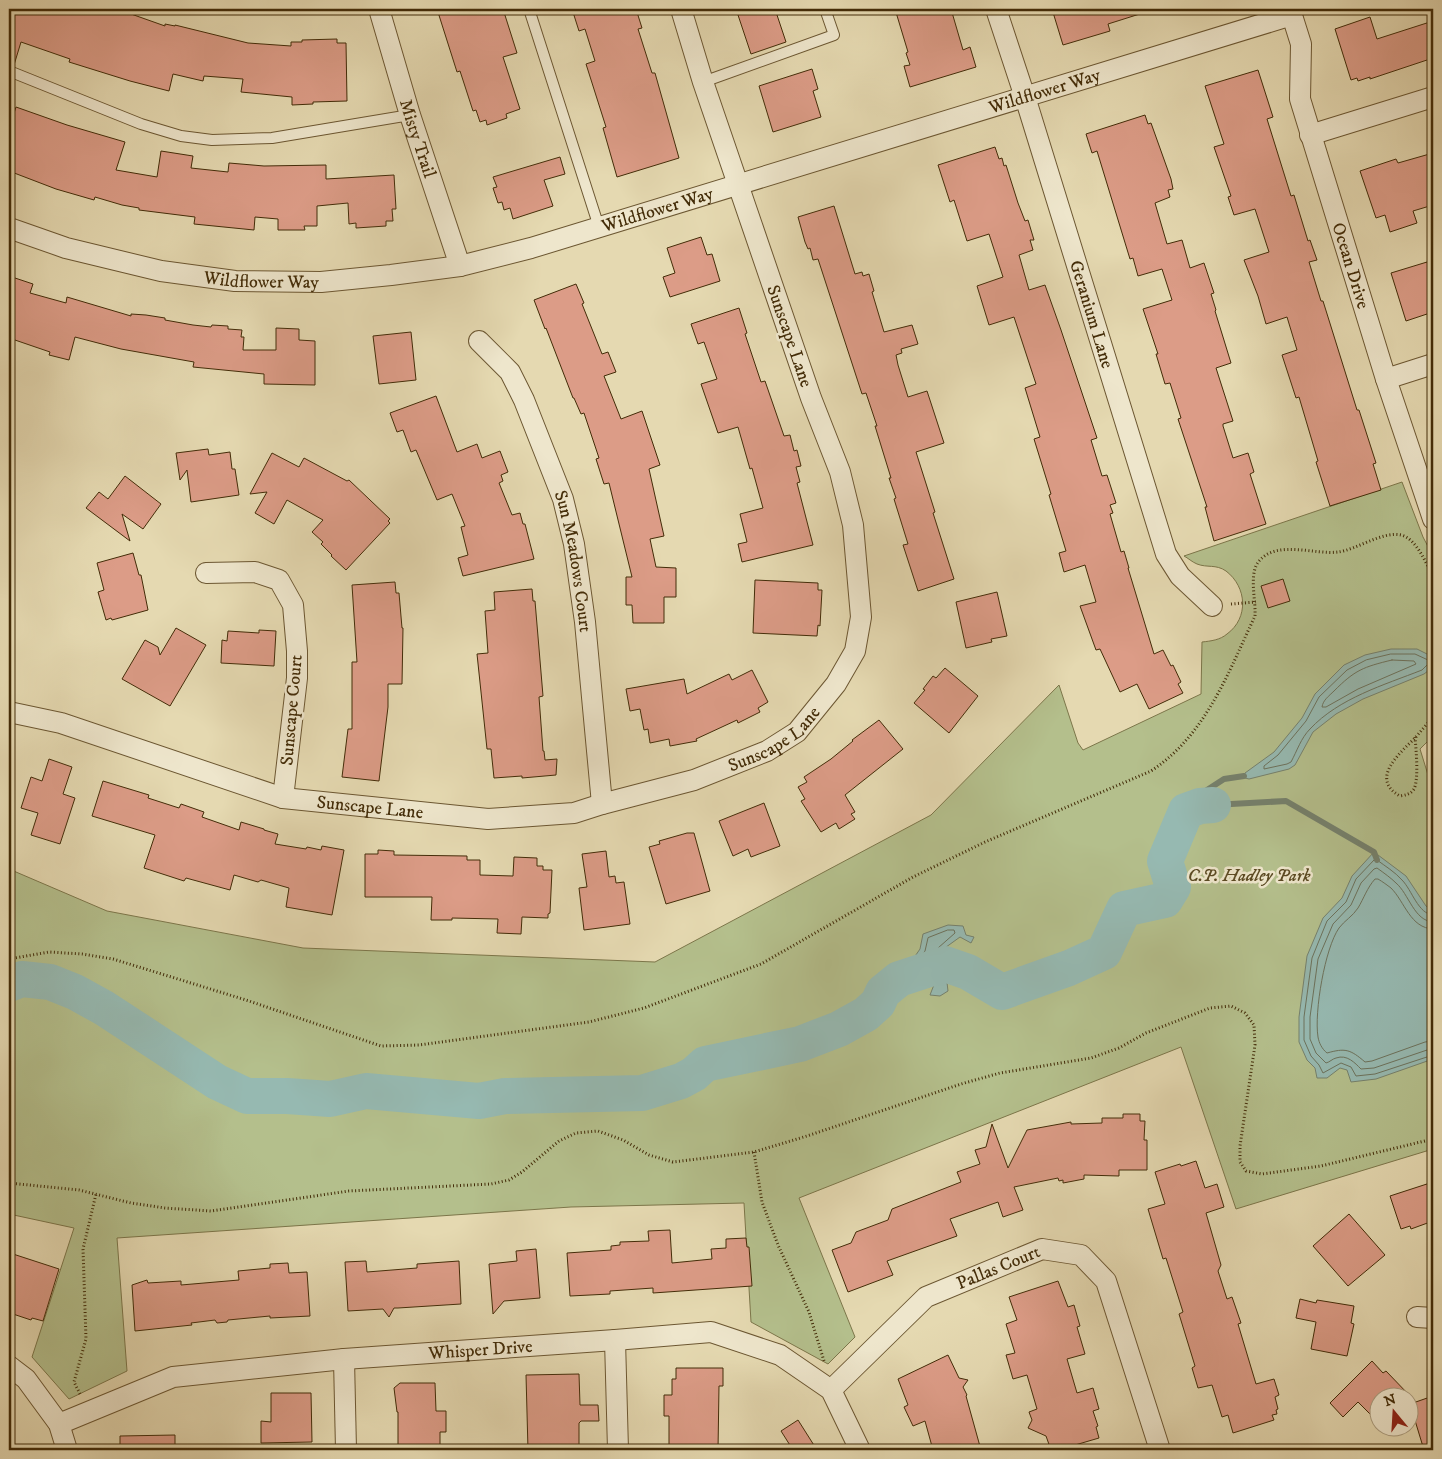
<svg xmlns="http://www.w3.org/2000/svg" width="1442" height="1459" viewBox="0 0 1442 1459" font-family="'IM FELL DW Pica',serif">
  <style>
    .green { fill: #b4bf8c; stroke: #7c764a }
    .water { fill: #96b9b1; stroke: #75816d }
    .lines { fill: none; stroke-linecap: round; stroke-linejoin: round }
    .shore { stroke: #6c725c; stroke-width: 1 }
    .stream { stroke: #75816d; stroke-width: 6 }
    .river { stroke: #96b9b1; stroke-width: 36 }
    .building { fill: #dc9c87; stroke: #432c08 }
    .service-casing { stroke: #6c5732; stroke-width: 12 }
    .minor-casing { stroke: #6c5732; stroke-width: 22 }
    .path { stroke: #432c08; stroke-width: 3; stroke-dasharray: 1 2.5; stroke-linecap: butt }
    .service { stroke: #eee6cc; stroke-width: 10 }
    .minor { stroke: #eee6cc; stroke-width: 20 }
    .labels { text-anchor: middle; stroke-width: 5; stroke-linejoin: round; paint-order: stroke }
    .street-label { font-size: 18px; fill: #432c08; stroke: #eee6cc }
    .park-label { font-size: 18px; font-style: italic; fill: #5a4922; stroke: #eee6cc }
  </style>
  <rect width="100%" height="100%" fill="#e5d9b1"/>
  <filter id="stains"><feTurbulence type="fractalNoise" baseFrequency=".004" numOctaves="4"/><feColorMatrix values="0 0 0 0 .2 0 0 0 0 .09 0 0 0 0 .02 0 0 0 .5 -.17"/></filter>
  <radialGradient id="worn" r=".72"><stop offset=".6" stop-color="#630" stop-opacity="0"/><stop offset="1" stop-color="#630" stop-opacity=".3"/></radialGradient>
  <!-- green -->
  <path class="green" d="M1402 482 1423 537 1433 556V736L1420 749 1433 791V1149L1236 1209 1181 1047 799 1198 855 1337 828 1364 751 1322 744 1203 571 1207 117 1238 127 1371 69 1399 32 1357 74 1228 9 1214V869L107 911 303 948 655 962 931 815 1059 685 1078 743 1083 750 1201 694 1202 642C1211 641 1220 640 1227 634 1249 618 1247 587 1226 571 1216 564 1207 568 1197 564 1192 562 1188 558 1184 556Z"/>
  <!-- water -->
  <g class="water">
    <polygon points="1391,649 1417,649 1433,657 1433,667 1424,674 1363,699 1336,714 1313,732 1295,765 1289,769 1249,779 1245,778 1244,775 1245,773 1274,752 1302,718 1315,694 1344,665 1365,655"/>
    <polygon points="1374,852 1406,876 1426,906 1433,912 1433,1059 1376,1079 1351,1082 1347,1070 1340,1068 1327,1078 1317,1078 1315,1068 1307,1060 1299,1042 1299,1017 1307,956 1323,918 1342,898 1352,876"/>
    <path d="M948 925 963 926 966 935 974 937 971 943 960 937 942 950 946 958C955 961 968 960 973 970L968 972 950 968 946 974 948 991 940 996 930 995 937 977 915 973 911 962 920 949 923 934Z"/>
  </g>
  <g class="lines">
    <!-- shore -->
    <g class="shore">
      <path d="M1391 654H1415L1428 660 1429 663 1422 670C1384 685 1339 698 1310 729 1301 738 1297 751 1291 762L1287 764 1264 769V766L1278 755 1306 721 1319 697 1347 670 1366 660Z"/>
      <path d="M1392 660 1414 661 1416 664 1358 689 1326 707H1322C1323 700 1329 696 1334 691 1355 670 1363 667 1392 660Z"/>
      <path d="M1433 915C1418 914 1412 890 1402 880 1395 872 1385 866 1377 860H1374L1356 879 1346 902 1327 921 1312 958 1304 1017V1040L1311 1056 1319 1065 1323 1073 1341 1063 1351 1067 1356 1076 1375 1074 1433 1055"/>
      <path d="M1433 922C1414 921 1409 894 1396 883 1391 878 1384 873 1377 868L1374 869 1361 883 1351 905 1333 924 1318 959 1310 1017V1039L1316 1053 1326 1063C1330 1062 1332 1059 1336 1058 1347 1054 1355 1063 1361 1069L1374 1068 1433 1048"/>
      <path d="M1433 929C1410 928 1405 902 1391 888 1387 885 1383 882 1378 879H1375C1367 888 1364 898 1358 908 1353 916 1344 921 1339 928 1325 948 1314 1012 1318 1037 1319 1043 1322 1049 1327 1053 1345 1048 1350 1049 1365 1062L1372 1061 1425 1042 1433 1041"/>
      <polygon points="948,930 954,930 955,933 938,948 941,960 945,965 939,972 919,968 917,963 925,951 928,938"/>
    </g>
    <!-- stream -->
    <g class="stream">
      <polyline points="1213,805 1286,801 1374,852 1377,860"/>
      <polyline points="1200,806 1204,792 1224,779 1244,776"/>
    </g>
    <!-- river -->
    <polyline class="river" points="9,984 22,979 50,982 75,992 104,1008 217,1082 247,1096 287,1096 330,1099 366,1091 479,1101 505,1096 642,1093 681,1081 694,1074 705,1064 800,1044 839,1029 866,1014 878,1003 883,992 899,979 945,964 968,972 1002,992 1069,968 1104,952 1124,909 1165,900 1173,887 1165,861 1186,811 1200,806 1213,805"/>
  </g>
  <!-- building -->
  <g class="building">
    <polygon points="11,9 117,9 165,26 165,24 175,26 175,25 248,43 291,46 291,42 302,42 302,40 337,39 337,43 346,43 347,101 313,102 313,104 292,105 292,97 241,92 243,79 204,76 203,81 173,74 169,91 130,81 69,62 70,59 21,42 14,65 9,64 9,15"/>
    <polygon points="437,9 503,9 517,53 503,57 520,109 506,114 507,118 487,125 486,120 480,122 476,110 473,111 460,71 457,72"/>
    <polygon points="572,9 636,9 642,28 638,29 652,73 655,73 679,158 617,177 603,128 606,127 586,64 595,61 585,29 579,31"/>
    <polygon points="736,9 775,9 786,42 751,54"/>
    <polygon points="895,9 951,9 963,50 970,47 976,67 910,87 904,66 910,65 906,53 908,52"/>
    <polygon points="1052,9 1145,9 1146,12 1108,24 1110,31 1063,45"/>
    <polygon points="1370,17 1377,39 1433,21 1433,58 1370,79 1370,77 1358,81 1357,78 1351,80 1335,29"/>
    <polygon points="812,69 818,89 813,91 821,117 773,132 759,86"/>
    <polygon points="1258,70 1273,117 1267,119 1291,196 1294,195 1308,241 1310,240 1317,260 1309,262 1321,301 1323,301 1357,410 1359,410 1376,463 1373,464 1381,490 1330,506 1316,462 1318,461 1299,397 1296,398 1282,355 1297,350 1287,317 1266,324 1258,296 1244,260 1269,252 1255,209 1234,215 1228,197 1231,196 1214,147 1224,144 1205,86"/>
    <polygon points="16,107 67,125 125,142 116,170 157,177 161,151 193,156 191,168 228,172 229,163 264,166 326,165 326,179 394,175 396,209 392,209 393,221 386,221 386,226 356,228 356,223 349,224 348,203 317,206 317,226 304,226 305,230 278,230 278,219 255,217 254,230 194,224 195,217 139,210 139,208 122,205 95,197 94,200 56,189 9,171 9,129"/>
    <polygon points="1145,115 1148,124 1151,123 1171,179 1173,189 1168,190 1170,197 1155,203 1167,244 1182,240 1190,268 1204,263 1214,293 1211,294 1216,310 1215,311 1231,363 1216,368 1233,421 1223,424 1223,426 1233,458 1248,453 1254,472 1250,474 1266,524 1214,541 1205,507 1207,507 1178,419 1181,418 1170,383 1165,384 1156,354 1158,354 1143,309 1172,300 1162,269 1138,276 1133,258 1130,259 1097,151 1092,153 1086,134"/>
    <polygon points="995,147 999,159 1002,158 1004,166 1006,165 1018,203 1025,221 1028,220 1034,240 1030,240 1033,250 1019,255 1029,290 1045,285 1061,330 1097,438 1091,440 1102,476 1107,475 1116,503 1110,505 1113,513 1110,514 1121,552 1124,551 1129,568 1128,568 1154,654 1163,650 1171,666 1173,665 1181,682 1178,684 1183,693 1149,709 1137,684 1120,692 1100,649 1096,650 1080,606 1096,602 1085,565 1064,572 1059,553 1066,551 1049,495 1051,494 1034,439 1040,437 1025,388 1036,384 1014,317 989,325 977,286 1003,277 989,234 967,241 954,200 950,202 938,165"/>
    <polygon points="1433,153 1433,205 1413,211 1417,223 1390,232 1385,215 1376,218 1360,171 1396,159 1398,163"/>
    <polygon points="560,157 565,174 544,180 553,206 513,219 510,208 504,210 502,202 498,203 493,188 497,187 493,177"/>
    <polygon points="834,206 855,274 862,272 863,276 869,274 874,291 872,292 884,332 912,325 918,344 901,349 902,353 896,355 898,365 908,397 927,391 944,443 916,452 935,512 933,513 954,579 918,591 903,545 908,544 894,499 896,498 889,478 891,478 875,426 877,426 866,393 862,394 818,259 813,260 810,248 808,249 805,242 798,217"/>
    <polygon points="701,237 707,255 712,254 720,281 670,297 663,277 675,273 667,248"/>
    <polygon points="1427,262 1433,281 1433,312 1406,321 1391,273"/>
    <polygon points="9,276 33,284 30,293 66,303 67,297 131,316 131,314 146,315 165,318 165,320 193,325 211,327 212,325 228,326 228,329 242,330 241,337 244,337 243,350 276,350 276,328 299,329 299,340 315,341 315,385 264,384 264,374 193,367 194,362 121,349 75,337 69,360 49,355 50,352 12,339 14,333 9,332"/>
    <polygon points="576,284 584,303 582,304 602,354 608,352 616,372 604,376 621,419 642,411 660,465 649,469 664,536 650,539 656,567 676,568 676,597 664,597 664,623 633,623 632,605 626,605 626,577 632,577 609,483 604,484 596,459 599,458 584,413 581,414 574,398 573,398 546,328 545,329 534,300"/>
    <polygon points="739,308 747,333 745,334 761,382 765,381 784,436 790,435 794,451 797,450 801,466 796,467 800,482 797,483 813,545 742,562 738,544 747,542 740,514 763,508 752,468 750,469 738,427 718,433 701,384 717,379 704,342 698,344 691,324"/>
    <polygon points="411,332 416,380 379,384 373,336"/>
    <polygon points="436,396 457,452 477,444 482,458 500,451 508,472 501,475 503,481 499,483 512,515 520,513 523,524 525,524 534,559 463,576 458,558 468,555 461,527 465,526 452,494 437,500 416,450 411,452 403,430 397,432 390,413"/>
    <polygon points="208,449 209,455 230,452 232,469 235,469 239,495 191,502 187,470 180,480 176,453"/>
    <polygon points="272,453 299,467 304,458 347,481 349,480 390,519 388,521 390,523 346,570 331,556 332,555 321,544 323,542 312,532 323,520 287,500 274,524 255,513 267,492 250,494"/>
    <polygon points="125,476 161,504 143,529 122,514 130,541 86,508 99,492 108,499"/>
    <polygon points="133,553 139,575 141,575 148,610 112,620 111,618 106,620 98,592 104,590 97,563"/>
    <polygon points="1283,579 1290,601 1268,608 1261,586"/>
    <polygon points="755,580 818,583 818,590 822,590 820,626 818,625 817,636 753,633"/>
    <polygon points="395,582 396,593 399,593 402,628 403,628 402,684 388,684 388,707 379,781 342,777 348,729 352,729 352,662 357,662 352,585"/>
    <polygon points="532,589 533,601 535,601 543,696 539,697 543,751 544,751 545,760 557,759 556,775 522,778 522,776 494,778 491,749 487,749 477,654 488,653 485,611 495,610 494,592"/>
    <polygon points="997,592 1007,636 991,639 992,642 966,648 956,602"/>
    <polygon points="176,628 206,645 170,706 122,679 145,640 158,647 160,655"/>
    <polygon points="259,630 276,631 274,666 221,663 222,640 227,641 228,631 259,633"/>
    <polygon points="945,668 978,696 949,733 914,703 925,690 923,689 933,676 936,678"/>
    <polygon points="752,670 768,702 758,708 760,712 738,723 737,720 696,739 697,741 670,746 669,739 650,743 648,729 644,730 640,709 630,711 626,689 684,679 687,694 729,674 732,680"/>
    <polygon points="879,720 903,749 845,795 855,812 851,814 855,819 839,829 836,823 821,832 801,801 805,799 798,787 807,782 804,777 831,759 853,741 852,740"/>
    <polygon points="49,759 72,767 63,794 75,798 60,844 31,835 38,813 21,808 31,777 42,781"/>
    <polygon points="103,781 149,795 148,798 179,808 181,804 204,812 202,817 239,830 241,822 264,829 264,830 278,834 275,844 306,849 307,847 321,850 322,846 344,850 332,915 286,907 289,888 261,880 258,882 234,875 230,890 186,878 184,881 144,868 155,835 92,816"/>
    <polygon points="764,803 780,846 751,857 748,849 733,856 719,821"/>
    <polygon points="687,833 694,833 710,891 666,904 649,847 660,844 659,841"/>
    <polygon points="378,850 394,851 394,855 467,856 467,860 480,860 480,875 513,876 514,857 537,858 537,866 543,866 543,870 552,870 550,913 548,914 548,918 522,917 521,934 497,933 498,919 452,918 452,920 431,920 432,897 365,897 365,854 378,854"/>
    <polygon points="606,851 609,877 615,876 616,883 624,882 630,924 584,930 579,888 587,887 582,854"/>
    <polygon points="1123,1114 1140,1114 1140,1121 1145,1121 1144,1140 1147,1140 1147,1170 1119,1170 1119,1176 1084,1175 1084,1179 1063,1183 1063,1180 1059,1181 1058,1178 1014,1187 1023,1210 1003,1217 998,1202 950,1219 957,1236 887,1261 893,1275 848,1292 832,1250 851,1243 856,1232 888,1220 892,1209 961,1182 957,1172 980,1164 975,1150 986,1147 992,1124 1008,1168 1027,1130 1071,1122 1071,1124 1102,1123 1102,1118 1123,1118"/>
    <polygon points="1196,1161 1205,1188 1217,1184 1224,1207 1206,1213 1221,1265 1218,1271 1227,1299 1232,1297 1241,1323 1238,1324 1256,1384 1274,1379 1279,1395 1275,1397 1278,1409 1276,1410 1277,1414 1272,1415 1274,1420 1233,1433 1228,1415 1222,1417 1212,1385 1198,1388 1192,1368 1195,1366 1179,1314 1183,1312 1166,1258 1163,1259 1148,1209 1165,1204 1155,1172 1180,1164 1181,1166"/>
    <polygon points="1433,1182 1433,1221 1411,1229 1410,1226 1401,1229 1390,1196"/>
    <polygon points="1349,1214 1385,1255 1348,1286 1313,1246"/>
    <polygon points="670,1230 672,1263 712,1259 711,1249 726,1248 726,1239 746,1238 747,1247 749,1247 752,1286 653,1293 653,1288 610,1291 610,1294 570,1296 567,1253 611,1250 611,1246 620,1245 620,1242 649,1241 648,1231"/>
    <polygon points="536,1249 540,1298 504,1301 493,1314 489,1264 517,1261 516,1251"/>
    <polygon points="13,1254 59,1269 43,1321 32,1318 31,1320 13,1314 13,1312 9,1310 9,1267"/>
    <polygon points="366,1261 367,1272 417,1268 417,1264 459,1261 461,1304 398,1308 394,1308 389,1317 383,1309 348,1311 345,1262"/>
    <polygon points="288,1263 289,1273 307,1272 310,1316 270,1318 270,1316 228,1320 227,1322 217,1323 215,1320 191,1323 192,1325 135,1331 132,1285 147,1280 148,1283 181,1281 181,1285 239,1280 238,1271 270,1268 270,1264"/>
    <polygon points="1058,1281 1068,1307 1074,1305 1080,1326 1077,1327 1085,1354 1067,1359 1077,1393 1093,1388 1099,1409 1093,1411 1098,1426 1096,1427 1099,1438 1058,1450 1051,1450 1046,1436 1028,1428 1032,1420 1029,1412 1037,1409 1027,1375 1013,1379 1006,1355 1015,1353 1006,1324 1017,1320 1009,1297"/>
    <polygon points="1300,1299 1316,1303 1317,1300 1354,1306 1351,1323 1354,1324 1347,1356 1311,1349 1316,1322 1296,1318"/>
    <polygon points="948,1355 959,1378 968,1380 963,1387 967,1395 966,1396 981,1450 933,1450 925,1421 913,1426 904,1407 908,1405 898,1379"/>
    <polygon points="1372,1361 1383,1373 1386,1371 1410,1396 1380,1396 1380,1424 1358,1402 1343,1417 1330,1403"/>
    <polygon points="676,1368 723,1368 723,1386 719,1386 718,1450 669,1450 669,1416 664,1416 664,1395 672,1395 672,1379 676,1379"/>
    <polygon points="579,1374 580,1405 598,1405 599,1421 581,1421 579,1423 579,1450 528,1450 526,1375"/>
    <polygon points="400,1383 435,1383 436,1411 446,1411 446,1432 440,1432 440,1450 398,1450 398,1412 397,1412 394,1388"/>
    <polygon points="271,1393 311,1393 312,1442 261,1443 261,1421 271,1422"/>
    <polygon points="1433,1396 1433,1450 1424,1450 1410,1404"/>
    <polygon points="798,1420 817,1450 793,1450 781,1431"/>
    <polygon points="175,1435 175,1450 120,1450 120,1436"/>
  </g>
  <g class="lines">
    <defs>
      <g id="service">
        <polyline points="529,9 599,227"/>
        <polyline points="9,71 141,124 181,136 212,140 272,138 410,115"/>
        <polyline points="703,82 834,35 825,9"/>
      </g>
      <g id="minor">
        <path id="s1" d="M379 9 410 115 460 266"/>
        <path id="s2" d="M996 9 1025 97 1166 554 1180 576 1212 606"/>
        <path id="s3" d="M1290 9 1301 44 1300 99 1386 379 1433 519"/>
        <polyline points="1310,135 1433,97"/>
        <path id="s4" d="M9 228 66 248 161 271 235 281 321 282 391 275 460 266 531 248 1292 15"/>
        <path id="s5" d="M479 341 510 372 524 400 563 499 574 544 585 622 602 804"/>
        <polyline points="1386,379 1433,364"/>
        <polyline points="206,573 255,572 279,580 293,605 297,651 297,678 283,798"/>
        <path id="s6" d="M9 712 61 723 283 798 488 819 574 813 602 804 694 780 767 751 797 732 836 684 855 651 861 617 853 525 840 472 811 398 703 82 681 9"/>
        <polyline points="1417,1317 1433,1318"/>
        <polyline points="615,1340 618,1450"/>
        <polyline points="344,1359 346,1450"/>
        <polyline points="9,1366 26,1379 59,1424 67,1450"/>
        <path id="s7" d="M831 1390 926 1297 1042 1249 1081 1255 1106 1281 1160 1450"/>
        <path id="s8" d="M59 1424 173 1377 344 1359 615 1340 711 1332 780 1355 831 1390 860 1450"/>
      </g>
    </defs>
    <!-- service casing -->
    <use href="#service" class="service-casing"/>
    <!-- minor casing -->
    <use href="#minor" class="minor-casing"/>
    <!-- path -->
    <g class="path">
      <polyline points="1231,604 1256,602"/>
      <path d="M1415 737C1416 749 1419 779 1414 789 1411 794 1406 795 1400 796 1369 779 1400 753 1415 738 1421 731 1427 724 1433 717"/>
      <path d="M9 959 49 952 82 954 113 959 246 1000 381 1046 419 1045 589 1022 644 1008 761 964 913 877 985 842 1151 771C1206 735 1228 673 1255 616 1256 599 1248 572 1260 560 1278 540 1315 555 1338 552 1356 550 1382 531 1401 535 1417 539 1426 564 1433 576"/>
      <polyline points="754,1152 762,1202 778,1245 809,1312 824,1361"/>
      <polyline points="9,1183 79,1190 131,1203 165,1208 211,1211 349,1191 491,1184 509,1180 522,1172 559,1141 576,1133 598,1131 623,1140 649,1155 673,1162 754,1152 807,1136 961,1084 1000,1073 1091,1058 1119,1048 1146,1033 1210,1008 1231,1006 1245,1013 1254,1025 1255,1045 1240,1146 1240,1162 1246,1171 1262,1174 1321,1166 1433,1139"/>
      <polyline points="80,1394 74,1382 86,1339 83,1249 96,1194"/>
    </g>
    <!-- service -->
    <use href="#service" class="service"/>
    <!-- minor -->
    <use href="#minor" class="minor"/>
  </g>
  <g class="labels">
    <!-- street labels -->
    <g class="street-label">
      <text dy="6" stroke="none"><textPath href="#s4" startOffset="1069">Wildflower Way</textPath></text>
      <text dy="6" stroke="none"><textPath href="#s1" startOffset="135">Misty Trail</textPath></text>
      <text dy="6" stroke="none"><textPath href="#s4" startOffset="664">Wildflower Way</textPath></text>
      <text dy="6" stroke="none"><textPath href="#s3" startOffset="266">Ocean Drive</textPath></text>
      <text dy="6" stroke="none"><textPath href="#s4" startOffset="259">Wildflower Way</textPath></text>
      <text dy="6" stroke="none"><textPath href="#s2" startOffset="320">Geranium Lane</textPath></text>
      <text transform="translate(790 336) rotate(71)" y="6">Sunscape Lane</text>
      <text dy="6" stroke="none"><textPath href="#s5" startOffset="245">Sun Meadows Court</textPath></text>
      <text transform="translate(291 710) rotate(-85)" y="6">Sunscape Court</text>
      <text dy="6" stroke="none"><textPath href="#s6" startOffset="795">Sunscape Lane</textPath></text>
      <text dy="6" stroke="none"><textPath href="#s6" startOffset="375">Sunscape Lane</textPath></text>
      <text dy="6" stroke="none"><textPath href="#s7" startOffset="211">Pallas Court</textPath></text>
      <text dy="6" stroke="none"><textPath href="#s8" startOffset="432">Whisper Drive</textPath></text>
    </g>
    <!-- park labels -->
    <g class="park-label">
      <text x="1249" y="881">C.P. Hadley Park</text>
    </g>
  </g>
  <!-- margin -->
  <rect width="1442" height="1459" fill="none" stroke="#e5d9b1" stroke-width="30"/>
  <rect x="10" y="10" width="1422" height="1439" fill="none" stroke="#432c08" stroke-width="2.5"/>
  <rect x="15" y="15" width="1412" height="1429" fill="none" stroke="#432c08"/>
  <!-- north arrow -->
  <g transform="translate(1394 1412) rotate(342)"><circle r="24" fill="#eee6cc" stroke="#aa9c7e"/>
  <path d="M0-4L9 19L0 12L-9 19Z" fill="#8f2418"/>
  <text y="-8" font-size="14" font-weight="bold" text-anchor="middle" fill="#432c08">N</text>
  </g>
  <rect width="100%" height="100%" filter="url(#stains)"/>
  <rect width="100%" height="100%" fill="url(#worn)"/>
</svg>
